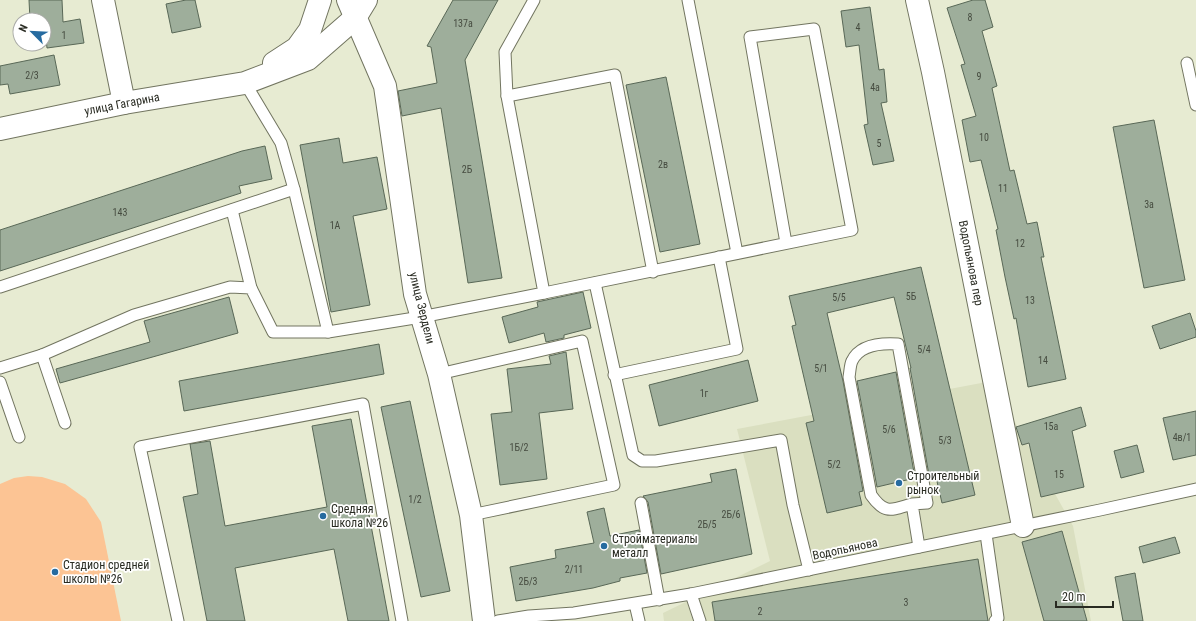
<svg xmlns="http://www.w3.org/2000/svg" width="1196" height="621" viewBox="0 0 1196 621" font-family="'Roboto Condensed',sans-serif">
  <style>
    .built { fill: #dadfc0 }
    .green { fill: #fcc494 }
    .building { fill: #9eae9b; stroke: #596857 }
    .lines { fill: none; stroke-linecap: round; stroke-linejoin: round }
    .lane-casing { stroke: #727560; stroke-width: 13 }
    .street-casing { stroke: #727560; stroke-width: 24 }
    .secondary-casing { stroke: #727560; stroke-width: 24 }
    .lane { stroke: #fff; stroke-width: 11 }
    .street { stroke: #fff; stroke-width: 22 }
    .secondary { stroke: #fff; stroke-width: 22 }
    .poi-dot { fill: #266ba0; stroke: #fff; stroke-width: 1.5 }
    .labels { text-anchor: middle; stroke-width: 3.5; stroke-linejoin: round; paint-order: stroke }
    .number-label { font-size: 10px; fill: #464c40 }
    .street-label { font-size: 12px; fill: #292b22; stroke: #fff }
    .poi-label { font-size: 12px; fill: #292b22; stroke: #fff; text-anchor: start }
  </style>
  <rect width="100%" height="100%" fill="#e7ebd2"/>
  <!-- built -->
  <polygon class="built" points="992,381 1073,526 1091,621 664,621 663,613 770,561 737,429"/>
  <!-- green -->
  <polygon class="green" points="28,476 42,477 65,484 86,499 101,522 121,621 0,621 0,484 14,478"/>
  <!-- building -->
  <g class="building">
    <polygon points="29,0 62,0 63,22 80,19 84,43 47,48 44,20 30,20"/>
    <polygon points="186,0 195,0 201,27 172,33 166,4"/>
    <polygon points="453,0 498,0 465,60 502,278 468,283 441,108 402,116 398,91 437,83 431,47 427,46"/>
    <polygon points="973,0 985,0 993,27 982,31 997,86 992,88 1010,171 1014,170 1027,224 1037,222 1044,257 1041,257 1066,379 1028,387 1016,318 1014,319 1005,277 996,230 998,229 981,160 970,162 962,120 976,116 961,65 965,64 947,8"/>
    <polygon points="870,7 879,70 884,69 887,102 881,103 894,161 873,165 864,125 868,124 859,45 846,47 841,11"/>
    <polygon points="54,55 60,85 10,94 8,84 0,85 0,66"/>
    <polygon points="666,77 700,244 660,252 626,85"/>
    <polygon points="1154,120 1185,280 1144,288 1113,127"/>
    <polygon points="339,138 343,163 377,157 387,209 353,216 370,305 331,312 300,145"/>
    <polygon points="265,146 272,179 239,186 241,193 0,271 0,230 242,151"/>
    <polygon points="921,267 975,495 942,503 935,473 929,475 910,368 911,368 894,297 827,313 843,381 863,491 859,492 862,505 827,513 806,423 814,421 792,326 796,325 789,296"/>
    <polygon points="583,292 591,328 564,335 564,338 546,342 544,333 509,343 502,317 538,307 537,302"/>
    <polygon points="229,297 238,333 60,383 56,369 150,342 144,321"/>
    <polygon points="1190,313 1196,331 1196,337 1160,349 1152,326"/>
    <polygon points="379,344 384,374 184,411 179,381"/>
    <polygon points="566,352 573,409 539,413 547,479 500,485 491,414 512,412 507,369 551,364 549,356"/>
    <polygon points="748,360 758,401 659,426 649,385"/>
    <polygon points="896,372 915,478 877,487 857,381"/>
    <polygon points="410,401 450,591 421,597 381,407"/>
    <polygon points="1081,407 1086,426 1072,431 1084,487 1041,497 1029,443 1022,445 1016,427"/>
    <polygon points="1196,411 1196,455 1173,460 1163,418"/>
    <polygon points="351,419 389,621 348,621 334,549 235,568 245,621 207,621 183,497 198,494 190,444 210,441 225,526 327,507 312,426"/>
    <polygon points="1137,445 1144,472 1121,478 1114,451"/>
    <polygon points="736,469 752,554 661,574 648,502 643,496 712,482 710,474"/>
    <polygon points="604,508 610,536 639,530 647,573 620,578 620,581 593,588 516,601 510,567 556,558 555,550 594,543 587,512"/>
    <polygon points="1062,531 1087,621 1044,621 1022,542"/>
    <polygon points="1175,537 1180,553 1143,563 1139,547"/>
    <polygon points="978,559 988,621 715,621 712,602"/>
    <polygon points="1135,573 1143,621 1123,621 1115,577"/>
  </g>
  <g class="lines">
    <defs>
      <g id="lane">
        <polyline points="688,0 737,253"/>
        <polyline points="1187,63 1196,105"/>
        <polyline points="245,83 281,143 294,189 328,332 421,317 544,293 507,96 505,52 534,0"/>
        <polyline points="507,96 615,75 653,272"/>
        <polyline points="232,210 251,288"/>
        <polyline points="595,283 633,455 642,461 656,461 781,440 793,505 809,570"/>
        <polyline points="0,287 294,189"/>
        <polyline points="544,293 852,230 814,29 750,37 786,243"/>
        <polyline points="42,355 65,423"/>
        <polyline points="0,368 42,355 134,315 230,287 251,288 273,332 328,332"/>
        <polyline points="439,374 582,341 614,485 471,515"/>
        <polyline points="614,375 737,349 719,257"/>
        <polyline points="0,382 19,437"/>
        <polyline points="641,503 659,600"/>
        <path d="M912 504C891 510 885 515 871 495L849 377C850 372 850 365 852 361 860 344 883 343 898 344L927 503 912 504 919 547"/>
        <polyline points="986,534 998,618 995,621"/>
        <polyline points="691,594 700,621"/>
        <polyline points="635,604 639,621"/>
        <polyline points="178,621 140,447 363,404 402,621"/>
        <polyline points="498,621 529,616 574,613 691,594 1100,510 1196,489"/>
      </g>
      <g id="street">
        <polyline points="103,0 124,103"/>
        <polyline points="348,0 385,86 415,294 439,374 471,515 484,621"/>
        <polyline points="917,0 933,72 1023,526"/>
      </g>
      <g id="secondary">
        <polyline points="274,63 297,48 310,30 320,0"/>
        <polyline points="0,129 124,103 245,83 308,59 355,18 366,0"/>
      </g>
    </defs>
    <!-- lane casing -->
    <use href="#lane" class="lane-casing"/>
    <!-- street casing -->
    <use href="#street" class="street-casing"/>
    <!-- secondary casing -->
    <use href="#secondary" class="secondary-casing"/>
    <!-- lane -->
    <use href="#lane" class="lane"/>
    <!-- street -->
    <use href="#street" class="street"/>
    <!-- secondary -->
    <use href="#secondary" class="secondary"/>
  </g>
  <!-- markers -->
  <g class="poi-dot">
    <circle cx="899" cy="483" r="4"/>
    <circle cx="323" cy="516" r="4"/>
    <circle cx="604" cy="546" r="4"/>
    <circle cx="55" cy="572" r="4"/>
  </g>
  <g class="labels">
    <!-- number labels -->
    <g class="number-label">
      <text x="970" y="21">8</text>
      <text x="463" y="27">137а</text>
      <text x="858" y="31">4</text>
      <text x="64" y="39">1</text>
      <text x="32" y="79">2/3</text>
      <text x="979" y="80">9</text>
      <text x="875" y="91">4а</text>
      <text x="984" y="141">10</text>
      <text x="879" y="147">5</text>
      <text x="663" y="168">2в</text>
      <text x="467" y="173">2Б</text>
      <text x="1003" y="192">11</text>
      <text x="1149" y="208">3а</text>
      <text x="120" y="216">143</text>
      <text x="335" y="229">1А</text>
      <text x="1020" y="247">12</text>
      <text x="911" y="300">5Б</text>
      <text x="839" y="301">5/5</text>
      <text x="1030" y="304">13</text>
      <text x="924" y="353">5/4</text>
      <text x="1043" y="364">14</text>
      <text x="821" y="372">5/1</text>
      <text x="704" y="397">1г</text>
      <text x="1051" y="430">15а</text>
      <text x="889" y="433">5/6</text>
      <text x="1182" y="441">4в/1</text>
      <text x="945" y="444">5/3</text>
      <text x="519" y="451">1Б/2</text>
      <text x="834" y="468">5/2</text>
      <text x="1059" y="478">15</text>
      <text x="415" y="503">1/2</text>
      <text x="731" y="518">2Б/6</text>
      <text x="707" y="528">2Б/5</text>
      <text x="574" y="573">2/11</text>
      <text x="528" y="585">2Б/3</text>
      <text x="906" y="606">3</text>
      <text x="760" y="615">2</text>
    </g>
    <!-- street labels -->
    <g class="street-label">
      <text transform="translate(122 104) rotate(-11)" y="4">улица Гагарина</text>
      <text transform="translate(971 263) rotate(79)" y="4">Водопьянова пер</text>
      <text transform="translate(422 308) rotate(76)" y="4">улица Зердели</text>
      <text transform="translate(845 549) rotate(-12)" y="4">Водопьянова</text>
    </g>
    <!-- poi labels -->
    <g class="poi-label">
      <text x="907" y="480">Строительный<tspan x="907" dy="14">рынок</tspan></text>
      <text x="331" y="513">Средняя<tspan x="331" dy="14">школа №26</tspan></text>
      <text x="612" y="543">Стройматериалы<tspan x="612" dy="14">металл</tspan></text>
      <text x="63" y="569">Стадион средней<tspan x="63" dy="14">школы №26</tspan></text>
    </g>
  </g>
  <!-- north arrow -->
  <g transform="translate(32 32) rotate(294)"><circle r="19" fill="#ffffff" stroke="#a9aaa7"/>
  <path d="M0-3L7 15L0 10L-7 15Z" fill="#266ba0"/>
  <text y="-6" font-size="11" font-weight="bold" text-anchor="middle" fill="#292b22">N</text>
  </g>
  <!-- scale -->
  <path d="M1056 601v6h57v-6" fill="none" stroke="#292b22" stroke-width="2"/>
  <text x="1062" y="601" font-size="12" fill="#292b22" stroke="#ffffff" stroke-width="3" paint-order="stroke">20 m</text>
</svg>
